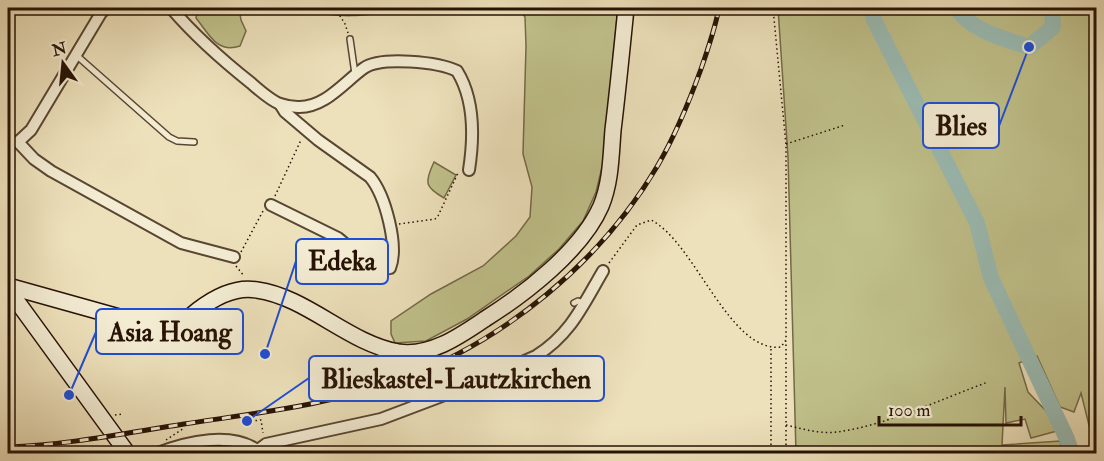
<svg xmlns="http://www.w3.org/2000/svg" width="1104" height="461" viewBox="0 0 1104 461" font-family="'IM FELL Double Pica',serif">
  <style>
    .green { fill: #c0c18b; stroke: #736a48; stroke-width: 1.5 }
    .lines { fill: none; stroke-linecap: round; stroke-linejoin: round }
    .river { stroke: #9abcb4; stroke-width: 16 }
    .lane-casing { stroke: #584632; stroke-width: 8 }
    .street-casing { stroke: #584632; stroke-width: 14 }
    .secondary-casing { stroke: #261204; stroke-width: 18 }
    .path { stroke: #261204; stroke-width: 1.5; stroke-dasharray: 1.5 3; stroke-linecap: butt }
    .lane { stroke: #f3ecd3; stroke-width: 5 }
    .street { stroke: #f3ecd3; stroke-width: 10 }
    .secondary { stroke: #f3ecd3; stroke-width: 15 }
    .rail-casing { stroke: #261204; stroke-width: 5 }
    .rail { stroke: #f3ecd3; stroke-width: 3; stroke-dasharray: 9; stroke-linecap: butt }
    .leader { fill: none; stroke: #1d4ed8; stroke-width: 2 }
    .callout-dot { fill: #1d4ed8; stroke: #f3ecd3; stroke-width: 2 }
    .callout { fill: #f3ecd3; stroke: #1d4ed8; stroke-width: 2 }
    .callout-label { font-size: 27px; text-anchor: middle; font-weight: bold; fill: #261204 }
  </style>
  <rect width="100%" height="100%" fill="#ede1bb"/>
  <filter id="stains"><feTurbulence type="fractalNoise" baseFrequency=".00333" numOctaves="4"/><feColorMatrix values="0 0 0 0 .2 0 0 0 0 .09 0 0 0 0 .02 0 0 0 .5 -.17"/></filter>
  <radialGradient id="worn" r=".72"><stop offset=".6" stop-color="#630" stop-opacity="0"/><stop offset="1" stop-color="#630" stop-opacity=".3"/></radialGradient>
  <!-- green -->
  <g class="green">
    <path d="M198 8H239L241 20 246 31 240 46C217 54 209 34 196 18Z"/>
    <path d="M309 8H417C383 12 341 23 309 8Z"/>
    <polygon points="518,8 618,8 603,163 596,192 583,221 559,249 529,276 467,319 426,341 395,343 391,334 391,321 431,294 483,266 516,236 530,217 532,187 523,154 526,46 525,17"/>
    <polygon points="778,8 1096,8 1096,453 1081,393 1074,412 1060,407 1037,356 1019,363 1028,392 1047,412 1057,431 1031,438 1025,419 1006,423 1005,387 1002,445 1060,441 1063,453 796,453 788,157"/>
    <path d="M434 162 456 175 444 198C425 187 424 183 434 162Z"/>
  </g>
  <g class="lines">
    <!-- river -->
    <g class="river">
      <polyline points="871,8 874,20 977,223 991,278 1067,439 1072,454"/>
      <path d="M956 8C972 31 1002 38 1029 47L1053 27 1052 8"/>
    </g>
    <defs>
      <g id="lane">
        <polyline points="8,14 17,8"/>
        <polyline points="350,39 355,74"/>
        <polyline points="76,55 169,137 177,141 194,142"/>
        <polyline points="574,303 578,301 584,303"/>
      </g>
      <g id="street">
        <path d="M171 8C195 36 222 60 251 83 259 90 270 100 280 104 286 106 293 107 298 107 325 108 344 82 364 68 381 56 439 62 457 71 475 100 474 138 469 170"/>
        <polyline points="18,142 34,159 51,171 181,243 234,257"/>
        <polyline points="18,142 31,130 101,13 106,8"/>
        <path d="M271 205 338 238 372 266 380 270 390 268C399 246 385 195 370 177L318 140 285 112 280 104"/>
        <path d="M258 450 266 444 381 419 463 388 536 356C571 334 583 305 603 271"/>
        <path d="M155 454C185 442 235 429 262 454"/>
      </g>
      <g id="secondary">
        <path d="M8 286 144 324C157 326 171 326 184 321 189 318 194 313 198 310 215 297 235 286 257 290 307 297 348 343 398 352 430 357 460 336 485 319 525 294 582 250 601 206 611 182 611 155 613 130 618 89 622 48 626 8"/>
        <polyline points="8,289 128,454"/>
      </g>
    </defs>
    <!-- lane casing -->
    <use href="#lane" class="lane-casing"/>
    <!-- street casing -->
    <use href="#street" class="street-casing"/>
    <!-- secondary casing -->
    <use href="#secondary" class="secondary-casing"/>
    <!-- path -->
    <g class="path">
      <polyline points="335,8 345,24 348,33"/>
      <polyline points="786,144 845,125"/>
      <polyline points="275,196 301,140"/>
      <polyline points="399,224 435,219 438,216 458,173"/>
      <polyline points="241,252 263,211"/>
      <path d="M609 263 637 225 651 220C695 242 729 353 781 347L786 340V145L773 8"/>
      <polyline points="236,266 244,276"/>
      <polyline points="115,415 123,414"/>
      <polyline points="251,421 261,420 263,433"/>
      <path d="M786 425C803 429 819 434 837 432 884 426 942 399 988 382"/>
      <polyline points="166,440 184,428"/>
      <polyline points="771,454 771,348"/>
      <polyline points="786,454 786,341"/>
    </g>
    <!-- lane -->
    <use href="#lane" class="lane"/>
    <!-- street -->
    <use href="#street" class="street"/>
    <!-- secondary -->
    <use href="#secondary" class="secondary"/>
    <defs>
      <path id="rail" d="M8 447C67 445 126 433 184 424 256 413 331 405 399 380 505 341 601 262 658 165 676 134 689 102 701 69 708 49 715 28 719 8"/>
    </defs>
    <!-- rail casing -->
    <use href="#rail" class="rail-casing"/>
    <!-- rail -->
    <use href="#rail" class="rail"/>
  </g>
  <!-- callouts -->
  <path class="leader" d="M1029 47L999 126M265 354L296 261M69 395L96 332M247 421L309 378"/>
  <g class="callout-dot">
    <circle cx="1029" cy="47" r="6"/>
    <circle cx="265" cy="354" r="6"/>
    <circle cx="69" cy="395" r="6"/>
    <circle cx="247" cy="421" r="6"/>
  </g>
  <g class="callout">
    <rect x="923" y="103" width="76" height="45" rx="6"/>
    <rect x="296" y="239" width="92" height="45" rx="6"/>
    <rect x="96" y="309" width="147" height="45" rx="6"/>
    <rect x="309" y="356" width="295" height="45" rx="6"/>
  </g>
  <g class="callout-label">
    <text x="961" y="135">Blies</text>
    <text x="342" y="270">Edeka</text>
    <text x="170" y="341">Asia Hoang</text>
    <text x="456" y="388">Blieskastel-Lautzkirchen</text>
  </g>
  <!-- margin -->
  <rect width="1104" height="461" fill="none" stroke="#ede1bb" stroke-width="30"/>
  <rect x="9" y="9" width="1086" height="443" fill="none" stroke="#261204" stroke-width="3"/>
  <rect x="15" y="15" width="1074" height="431" fill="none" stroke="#261204" stroke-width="1.5"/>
  <!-- north arrow -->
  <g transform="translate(63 63) rotate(345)" stroke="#f3ecd3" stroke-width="4.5" paint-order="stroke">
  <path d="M0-4.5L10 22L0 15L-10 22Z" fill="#261204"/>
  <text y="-9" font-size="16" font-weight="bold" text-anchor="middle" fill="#261204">N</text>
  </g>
  <!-- scale -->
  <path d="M879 416v9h142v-9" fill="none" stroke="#261204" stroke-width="3"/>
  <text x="888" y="416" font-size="18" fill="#261204" stroke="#f3ecd3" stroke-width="4.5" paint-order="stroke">100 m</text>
  <rect width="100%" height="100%" filter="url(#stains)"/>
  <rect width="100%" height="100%" fill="url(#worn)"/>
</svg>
